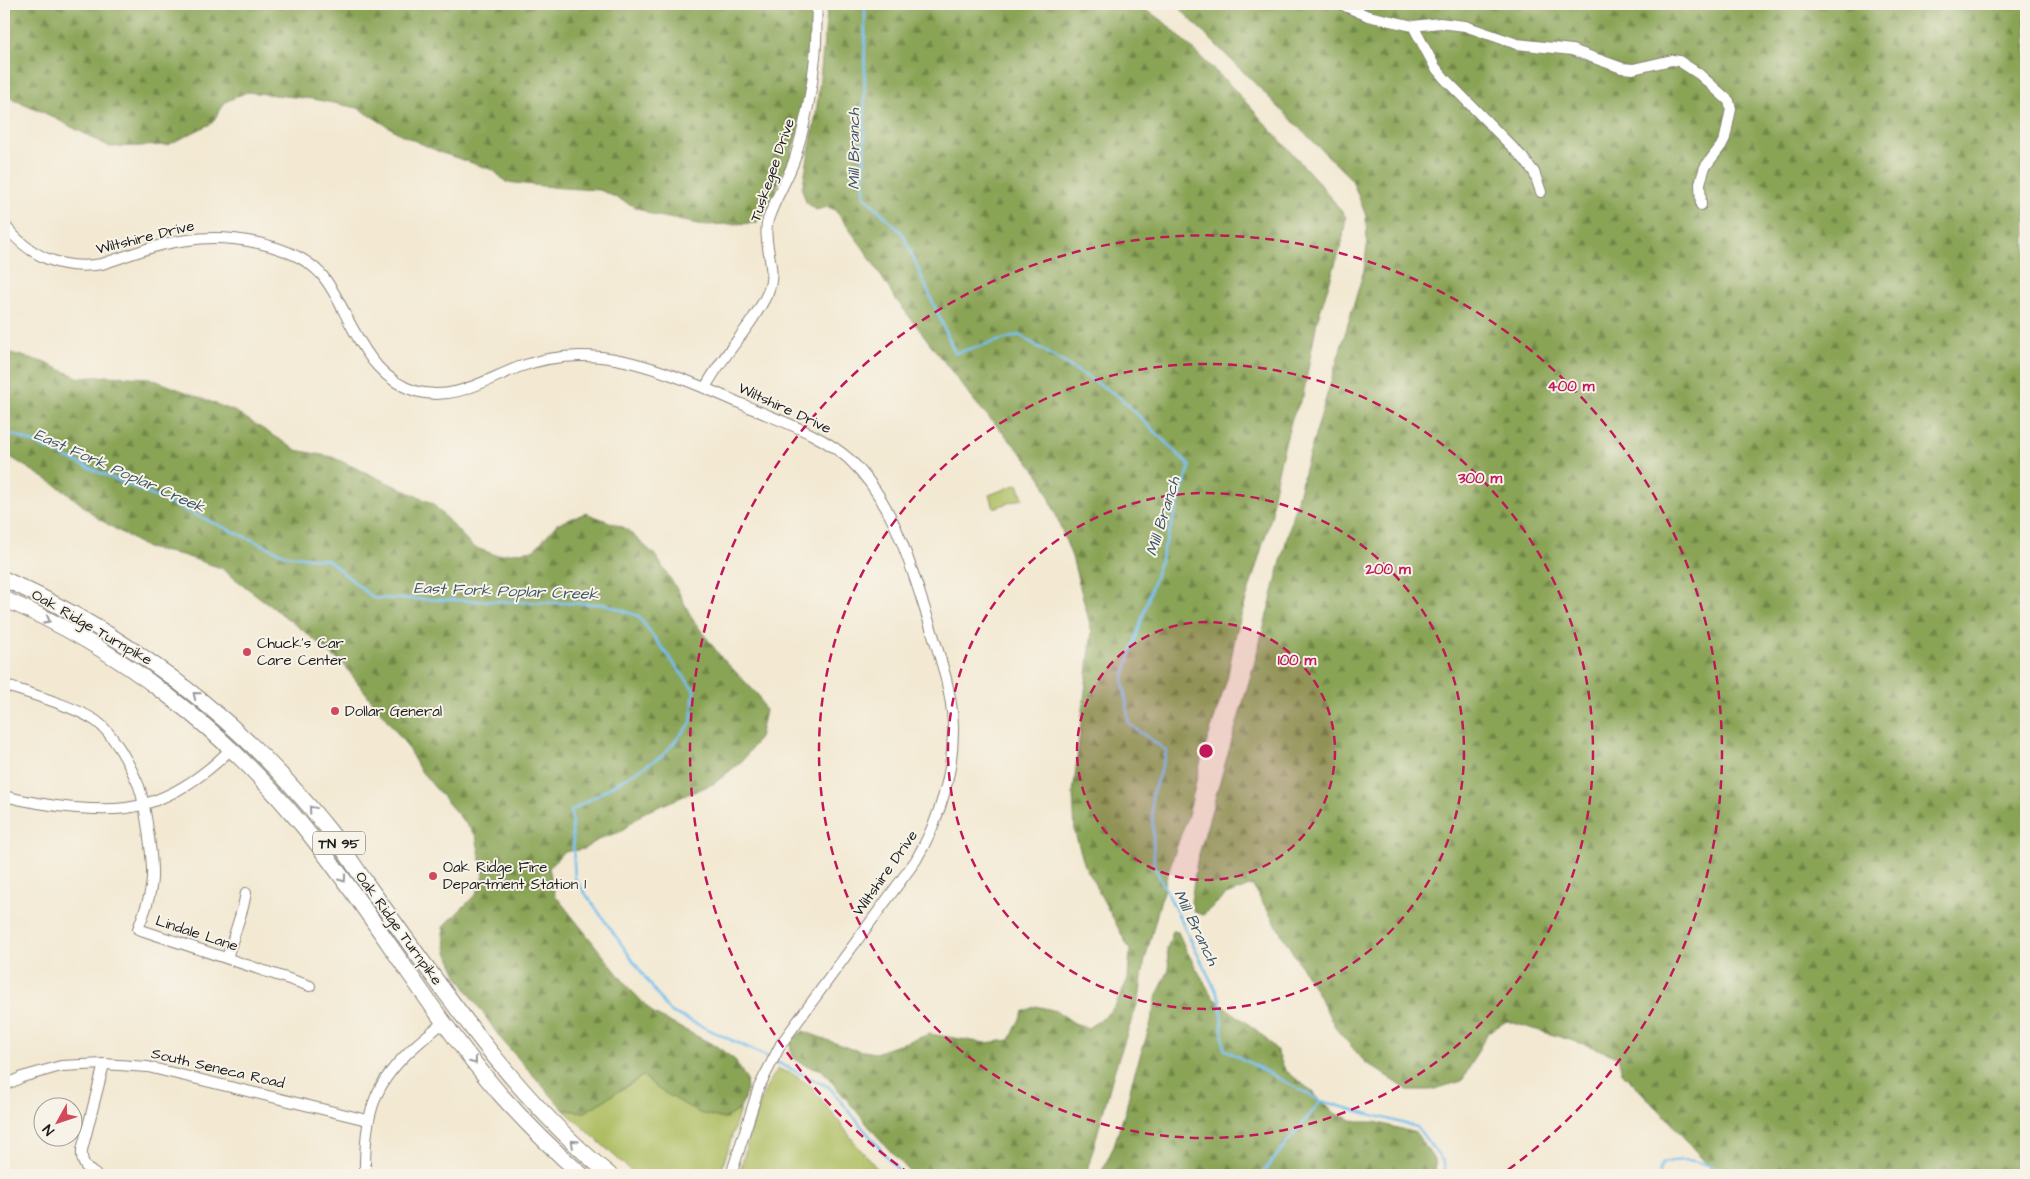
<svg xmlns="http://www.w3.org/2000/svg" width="2030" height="1179" viewBox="0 0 2030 1179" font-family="'Architects Daughter',sans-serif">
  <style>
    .green { fill: #adbd61; stroke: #646c3e }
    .forest { fill: url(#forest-firs); stroke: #53603a }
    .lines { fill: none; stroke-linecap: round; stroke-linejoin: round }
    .stream { stroke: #77bff0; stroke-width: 2.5 }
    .minor-casing { stroke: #888278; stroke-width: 12 }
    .highway-casing { stroke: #888278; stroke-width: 17 }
    .minor { stroke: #fff; stroke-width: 10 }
    .highway { stroke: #fff; stroke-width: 15 }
    .oneway { stroke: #999 }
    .ring { fill: none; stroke: #c2185b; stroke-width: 2.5; stroke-dasharray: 9 6 }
    .poi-dot { fill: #d1495b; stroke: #f7f3e8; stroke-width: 2 }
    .labels { text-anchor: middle; stroke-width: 4; stroke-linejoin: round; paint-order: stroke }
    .shield { fill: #f7f3e8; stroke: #5e5c59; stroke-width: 1 }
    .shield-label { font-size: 14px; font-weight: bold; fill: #1c1c1c }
    .street-label { font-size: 15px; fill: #1c1c1c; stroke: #f7f3e8 }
    .poi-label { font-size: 15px; fill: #1c1c1c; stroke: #f7f3e8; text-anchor: start }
    .water-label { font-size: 16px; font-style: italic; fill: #3c5566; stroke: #f7f3e8 }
    .centre { fill: #c2185b; stroke: #f7f3e8; stroke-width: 2.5 }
    .ring-label { font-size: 15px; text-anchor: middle; font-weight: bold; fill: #c2185b; stroke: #f7f3e8; stroke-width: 4; stroke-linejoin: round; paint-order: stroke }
  </style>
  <defs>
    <pattern id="forest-firs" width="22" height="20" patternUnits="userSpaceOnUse" patternTransform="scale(1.25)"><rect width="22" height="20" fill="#8aa457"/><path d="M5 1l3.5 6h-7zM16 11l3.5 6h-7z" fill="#708547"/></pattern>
  </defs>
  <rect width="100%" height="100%" fill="#f7f3e8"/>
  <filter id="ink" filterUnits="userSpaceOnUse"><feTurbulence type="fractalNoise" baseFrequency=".02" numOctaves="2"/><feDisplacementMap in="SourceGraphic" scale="10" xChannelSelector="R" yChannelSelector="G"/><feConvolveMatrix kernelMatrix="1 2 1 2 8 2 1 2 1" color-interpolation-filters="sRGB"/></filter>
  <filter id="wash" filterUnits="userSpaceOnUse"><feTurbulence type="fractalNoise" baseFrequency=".0096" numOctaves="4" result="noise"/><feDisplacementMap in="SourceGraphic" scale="20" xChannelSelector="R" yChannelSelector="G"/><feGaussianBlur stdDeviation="1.12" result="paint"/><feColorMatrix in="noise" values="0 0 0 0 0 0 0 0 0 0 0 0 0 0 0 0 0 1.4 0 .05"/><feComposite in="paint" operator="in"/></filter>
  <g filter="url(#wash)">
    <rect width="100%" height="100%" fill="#f3e9d3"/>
    <!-- green -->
    <g class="green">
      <polygon points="1018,484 1023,498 994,508 989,495"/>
      <path d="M778 1069 793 1074 812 1087 860 1149 883 1175H739C749 1139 756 1099 778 1069Z"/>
      <polygon points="643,1076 658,1089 724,1119 740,1109 720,1175 638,1175 629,1169 564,1110 585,1112"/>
    </g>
    <!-- forest -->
    <g class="forest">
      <polygon points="4,4 817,4 804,108 790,160 781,176 770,207 756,223 703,225 653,215 600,190 562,188 506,182 493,170 442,153 402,135 358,108 313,99 247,92 225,102 212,123 168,145 110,147 41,111 4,95"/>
      <path d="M828 4H1116L1145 10 1162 20 1231 86 1321 185 1346 217 1342 243 1317 321 1303 396 1292 418 1281 459 1273 495 1272 514 1236 633 1227 679 1201 760 1189 812 1168 872 1144 964 1139 999 1114 1072 1086 1175H913L882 1142 822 1070C804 1065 787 1063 791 1040L803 1031 851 1049 875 1053 930 1034 985 1043 1010 1040 1023 1012 1036 1006 1057 1011 1074 1023 1088 1028 1104 1017 1115 1006 1128 979 1130 950 1085 866 1075 833 1073 793 1092 632 1072 557 1043 481 1024 456 976 403 895 298 864 249 835 210 828 207 816 210 806 202 802 189 816 115Z"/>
      <polygon points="1175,4 2026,4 2026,1175 1716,1175 1666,1117 1622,1073 1618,1057 1590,1046 1507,1021 1488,1032 1462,1081 1431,1090 1408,1090 1365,1062 1337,1030 1316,991 1252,885 1226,895 1203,915 1194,912 1191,902 1197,861 1255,661 1305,469 1364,270 1367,245 1366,216 1352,180"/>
      <polygon points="4,351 43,362 80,378 107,376 149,378 183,391 236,412 296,450 332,457 432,503 473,547 496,555 534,550 557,524 586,513 625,528 655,555 678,591 693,620 721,657 758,695 765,711 759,738 743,760 715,783 643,813 620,832 601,838 584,849 563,852 549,868 555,895 629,988 654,1014 716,1046 735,1060 746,1079 747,1090 740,1109 724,1119 699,1113 658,1089 643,1076 585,1112 564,1110 501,1039 458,977 447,952 443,927 476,894 484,876 476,836 420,770 405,743 344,665 304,631 221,568 182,555 147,548 99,519 65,491 4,453"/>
      <polygon points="1173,931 1178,932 1186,950 1213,998 1259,1032 1276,1049 1285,1070 1309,1089 1334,1113 1357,1122 1375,1122 1416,1133 1435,1161 1436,1175 1100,1175 1113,1148 1126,1109 1132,1081 1150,1026 1157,995 1169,970 1167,949"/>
    </g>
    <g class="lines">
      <!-- stream -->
      <g class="stream">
        <polyline points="865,4 864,196 903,234 955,353 1019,335 1118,396 1190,466 1123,679 1129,724 1167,751 1152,795 1154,866 1220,999 1224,1049 1321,1101 1417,1127 1444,1163 1446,1175"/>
        <polyline points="4,432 20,437 286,555 328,560 373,598 605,604 638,616 694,690 691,723 662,756 571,811 575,879 669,1011 770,1058"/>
        <polyline points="774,1061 829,1087 902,1175"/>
        <polyline points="1261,1175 1321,1101"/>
        <path d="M1660 1175 1659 1171 1663 1163C1691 1155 1706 1165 1732 1175"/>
      </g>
    </g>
  </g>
  <g filter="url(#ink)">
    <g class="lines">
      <defs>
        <g id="minor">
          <polyline points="1340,4 1368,16 1413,26 1440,23 1465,26 1517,44 1572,50 1622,68 1633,69 1672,60 1679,61 1699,74 1729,101 1731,109 1725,138 1721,146 1705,167 1700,183 1701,205"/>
          <polyline points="1413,26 1435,67 1445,79 1523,158 1534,172 1541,192"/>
          <path d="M4 224C28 256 62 271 102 264 130 255 159 243 188 240 228 234 292 243 321 274 335 290 343 311 353 329 368 357 384 381 415 391 453 402 485 380 519 367 546 357 572 354 601 357 649 362 708 389 753 409 786 423 822 435 849 459 895 502 911 568 930 625 940 657 952 692 953 725 954 774 940 818 916 860L781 1044 759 1087 731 1175"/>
          <path d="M705 388C723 354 752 327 768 292 778 269 763 246 767 224 771 205 788 180 795 158 805 125 812 91 815 57 817 39 816 21 817 4"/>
          <path d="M4 685C30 694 74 706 96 721 113 733 130 765 138 784 145 800 153 860 152 878 151 896 144 913 138 929L310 986"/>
          <path d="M4 796C40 805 108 816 145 804 178 794 206 774 231 749"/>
          <polyline points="227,958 243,907 246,893"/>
          <polyline points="4,1086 22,1077 61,1066 104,1064 148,1067 367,1120"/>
          <path d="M96 1175C85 1168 81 1162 82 1150L104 1064"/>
          <path d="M365 1175C364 1094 382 1071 444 1022"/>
        </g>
        <g id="highway">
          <path d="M4 579C130 636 236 715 324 824 341 844 354 866 369 887 443 989 512 1095 610 1175"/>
          <path d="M4 599C119 648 223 729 302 825 372 911 427 1009 499 1093 525 1122 553 1150 582 1175"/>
        </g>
      </defs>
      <!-- minor casing -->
      <use href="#minor" class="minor-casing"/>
      <!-- highway casing -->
      <use href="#highway" class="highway-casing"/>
      <!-- minor -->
      <use href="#minor" class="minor"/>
      <!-- highway -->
      <use href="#highway" class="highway"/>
    </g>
    <!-- one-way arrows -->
    <defs><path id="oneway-chevron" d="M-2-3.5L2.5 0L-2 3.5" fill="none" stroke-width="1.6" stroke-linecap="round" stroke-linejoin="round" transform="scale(1.25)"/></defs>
    <g class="oneway">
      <use href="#oneway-chevron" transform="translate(47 620) rotate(28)"/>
      <use href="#oneway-chevron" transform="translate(196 695) rotate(-141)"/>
      <use href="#oneway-chevron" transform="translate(312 809) rotate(-130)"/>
      <use href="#oneway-chevron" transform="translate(343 879) rotate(54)"/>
      <use href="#oneway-chevron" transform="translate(474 1061) rotate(51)"/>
      <use href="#oneway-chevron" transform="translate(574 1143) rotate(-137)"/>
    </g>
  </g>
  <!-- distance rings -->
  <circle cx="1206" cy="751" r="129" fill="#c2185b" fill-opacity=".12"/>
  <g class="ring">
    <circle cx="1206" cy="751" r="129"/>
    <circle cx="1206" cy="751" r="258"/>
    <circle cx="1206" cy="751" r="387"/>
    <path d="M910 1174A516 516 0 1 1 1502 1174"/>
  </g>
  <!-- markers -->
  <g class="poi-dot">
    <circle cx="247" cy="652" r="5"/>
    <circle cx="335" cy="711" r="5"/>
    <circle cx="433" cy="876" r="5"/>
  </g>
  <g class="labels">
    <!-- shield labels -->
    <rect class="shield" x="313" y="831.5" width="52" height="23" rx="4"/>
    <g class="shield-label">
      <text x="339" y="848">TN 95</text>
    </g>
    <!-- street labels -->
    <g class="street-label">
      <text transform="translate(772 170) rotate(-71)" y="5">Tuskegee Drive</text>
      <text transform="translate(145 237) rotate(-14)" y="5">Wiltshire Drive</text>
      <text transform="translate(785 408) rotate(25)" y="5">Wiltshire Drive</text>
      <text transform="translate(92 627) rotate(30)" y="5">Oak Ridge Turnpike</text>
      <text transform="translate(885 873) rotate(-55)" y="5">Wiltshire Drive</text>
      <text transform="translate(399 928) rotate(54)" y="5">Oak Ridge Turnpike</text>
      <text transform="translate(197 933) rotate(18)" y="5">Lindale Lane</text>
      <text transform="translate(218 1068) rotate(13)" y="5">South Seneca Road</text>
    </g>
    <!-- poi labels -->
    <g class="poi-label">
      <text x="257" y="648">Chuck's Car<tspan x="257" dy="17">Care Center</tspan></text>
      <text x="345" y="716">Dollar General</text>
      <text x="443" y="872">Oak Ridge Fire<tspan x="443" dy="17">Department Station 1</tspan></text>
    </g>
    <!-- water labels -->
    <g class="water-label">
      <text transform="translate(853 149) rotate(-90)" y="6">Mill Branch</text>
      <text transform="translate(120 470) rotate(24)" y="6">East Fork Poplar Creek</text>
      <text transform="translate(1162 516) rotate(-73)" y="6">Mill Branch</text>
      <text transform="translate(506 590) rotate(2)" y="6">East Fork Poplar Creek</text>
      <text transform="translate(1197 927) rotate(64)" y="6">Mill Branch</text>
    </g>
  </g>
  <circle cx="1206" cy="751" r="8" class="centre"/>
  <g class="ring-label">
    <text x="1571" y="391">400 m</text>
    <text x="1480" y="483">300 m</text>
    <text x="1388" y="574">200 m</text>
    <text x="1297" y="665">100 m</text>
  </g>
  <!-- margin -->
  <rect width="2030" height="1179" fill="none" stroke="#f7f3e8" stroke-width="20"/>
  <!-- north arrow -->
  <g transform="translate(58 1122) rotate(230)"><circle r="24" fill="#f7f3e8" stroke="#9f9d96"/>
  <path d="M0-4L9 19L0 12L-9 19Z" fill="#d1495b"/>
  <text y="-8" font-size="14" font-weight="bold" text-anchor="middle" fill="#1c1c1c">N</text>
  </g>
</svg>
